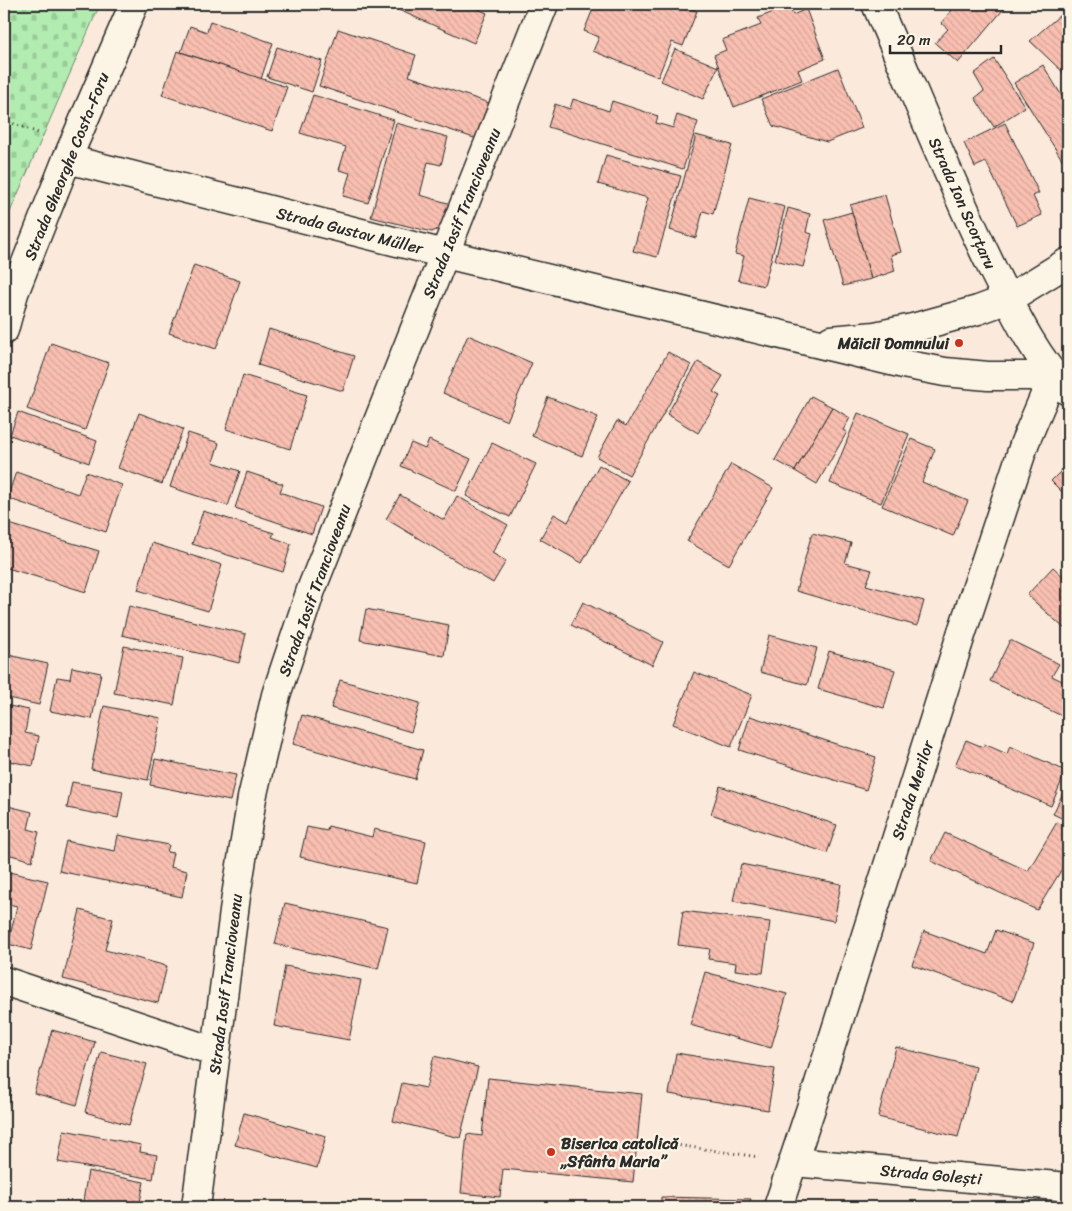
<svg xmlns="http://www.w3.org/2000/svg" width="1072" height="1211" viewBox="0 0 1072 1211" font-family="Sriracha,sans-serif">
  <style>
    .cemetery { fill: url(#cemetery-stones); stroke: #6e8c6e }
    .building { fill: url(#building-back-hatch); stroke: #2b2b2b }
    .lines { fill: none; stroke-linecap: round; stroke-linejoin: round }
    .minor-casing { stroke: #2b2b2b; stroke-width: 31 }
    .path { stroke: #2b2b2b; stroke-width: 3; stroke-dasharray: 1 4; stroke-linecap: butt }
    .minor { stroke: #fcf5e5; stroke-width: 28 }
    .poi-dot { fill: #c8321e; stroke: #fcf5e5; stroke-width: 2 }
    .labels { text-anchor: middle; stroke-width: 4.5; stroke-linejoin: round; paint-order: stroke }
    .street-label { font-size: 16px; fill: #2b2b2b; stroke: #fcf5e5 }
    .poi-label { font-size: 16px; font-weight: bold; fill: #2b2b2b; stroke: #fcf5e5; text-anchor: end }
  </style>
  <defs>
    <pattern id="cemetery-stones" width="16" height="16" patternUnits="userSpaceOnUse" patternTransform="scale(1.25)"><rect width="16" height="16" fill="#b2ecb0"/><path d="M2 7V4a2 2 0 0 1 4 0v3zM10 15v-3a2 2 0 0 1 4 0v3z" fill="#99cb98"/></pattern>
    <pattern id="building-back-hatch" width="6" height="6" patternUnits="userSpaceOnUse" patternTransform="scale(1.25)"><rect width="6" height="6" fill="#f9bfb1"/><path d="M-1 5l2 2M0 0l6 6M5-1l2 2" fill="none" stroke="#d6a498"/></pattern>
  </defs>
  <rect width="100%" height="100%" fill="#fbeadb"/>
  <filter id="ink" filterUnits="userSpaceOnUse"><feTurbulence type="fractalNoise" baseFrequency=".02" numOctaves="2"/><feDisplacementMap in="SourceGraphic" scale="10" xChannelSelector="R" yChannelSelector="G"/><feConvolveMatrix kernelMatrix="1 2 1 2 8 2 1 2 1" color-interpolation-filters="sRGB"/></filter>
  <g filter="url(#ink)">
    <!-- cemetery -->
    <polygon class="cemetery" points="4,4 100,4 4,226"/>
    <!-- building -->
    <g class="building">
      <polygon points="385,4 466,4 487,13 474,43"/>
      <polygon points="595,4 679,4 697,11 683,46 672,42 658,77 593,51 599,37 584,31"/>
      <polygon points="957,4 1008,4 958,63 935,43 948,29 941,23"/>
      <polygon points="789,6 793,15 806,9 825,59 798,70 802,80 734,107 714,55 726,50 722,40 761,25 758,18"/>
      <polygon points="1060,15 1068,24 1068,77 1030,41"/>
      <polygon points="210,21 273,43 261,79 181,52 190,26 207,32"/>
      <polygon points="338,29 416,55 409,76 489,103 477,139 319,86"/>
      <polygon points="277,47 322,61 312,92 267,77"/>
      <polygon points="675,49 718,67 703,99 661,81"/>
      <polygon points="177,51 287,87 272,131 162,95"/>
      <polygon points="994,59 1025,107 994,127 975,98 984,91 974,74"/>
      <polygon points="1043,65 1068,106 1068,169 1014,83"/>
      <polygon points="838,68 862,128 827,142 773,126 761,99"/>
      <polygon points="313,95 394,120 368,203 343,196 350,173 339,170 346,147 300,133"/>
      <polygon points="573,99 609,111 612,101 658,116 656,123 673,128 677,115 698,122 683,169 548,127 555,104 570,109"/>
      <polygon points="396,123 448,137 441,165 428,162 420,195 451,204 442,227 432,232 371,217"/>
      <polygon points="1005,123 1039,193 1033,196 1042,215 1017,226 986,162 975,167 964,143"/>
      <polygon points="696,135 732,145 713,214 703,211 696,238 670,230"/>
      <polygon points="606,155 681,176 657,257 633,251 648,198 598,184"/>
      <polygon points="885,195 901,252 891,255 895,271 871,279 850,205"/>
      <polygon points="749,198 785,207 764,286 738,280 744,256 735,254"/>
      <polygon points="788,208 810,214 806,232 812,234 803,267 775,260"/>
      <polygon points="852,212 871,279 843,286 824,220"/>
      <polygon points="194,265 240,281 216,349 169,333"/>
      <polygon points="269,329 354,356 343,391 258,365"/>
      <polygon points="468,335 532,363 507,421 443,393"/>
      <polygon points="51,343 109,363 85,430 27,409"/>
      <polygon points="668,352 691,365 629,475 597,457 617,421 626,426"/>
      <polygon points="698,362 723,376 713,392 720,396 698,433 667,414"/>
      <polygon points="243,375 307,395 290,449 226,429"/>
      <polygon points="811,396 832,407 795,471 775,460"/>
      <polygon points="548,397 598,417 582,456 532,436"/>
      <polygon points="832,407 850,418 843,430 847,432 817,484 795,471"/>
      <polygon points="18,412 97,441 89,463 10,435"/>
      <polygon points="139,413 183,429 162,484 118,468"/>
      <polygon points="858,413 909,434 881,503 830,483"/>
      <polygon points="188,433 219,443 213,462 240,471 228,506 170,487"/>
      <polygon points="911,439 935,449 922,482 968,501 953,536 882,506"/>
      <polygon points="429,440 471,459 456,491 401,466 411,443 425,449"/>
      <polygon points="492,443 536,464 510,517 466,496"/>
      <polygon points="731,464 773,488 729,565 687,541"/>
      <polygon points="1068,464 1068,498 1051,481"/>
      <polygon points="599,465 628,481 582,563 540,539 554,514 568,522"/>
      <polygon points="16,472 78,494 86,472 122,485 106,532 7,498"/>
      <polygon points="247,472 283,484 280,492 321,507 312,534 235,508"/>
      <polygon points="400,495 444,520 457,496 508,525 492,553 506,561 493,583 386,519"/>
      <polygon points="203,511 274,533 272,537 291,544 283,572 192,544"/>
      <polygon points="9,524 99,551 86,592 4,567 4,532 6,532"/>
      <polygon points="812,533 851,543 845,563 872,570 866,585 924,601 917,626 796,591"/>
      <polygon points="152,543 222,565 208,611 138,590"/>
      <polygon points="1053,567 1068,581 1068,626 1065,629 1027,595"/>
      <polygon points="583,602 663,642 652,665 571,625"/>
      <polygon points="129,606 246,634 239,663 122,635"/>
      <polygon points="366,609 449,625 444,656 360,640"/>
      <polygon points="769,635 817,648 807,685 760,672"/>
      <polygon points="1010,640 1059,664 1052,676 1068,684 1068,719 990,681"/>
      <polygon points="124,646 183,658 174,705 114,693"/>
      <polygon points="829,651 895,670 884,708 818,689"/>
      <polygon points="4,654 48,664 39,705 4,697"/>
      <polygon points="72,667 101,673 92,719 50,711 57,677 70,679"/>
      <polygon points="694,672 752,695 731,747 673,724"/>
      <polygon points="340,680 420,703 411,732 331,708"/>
      <polygon points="4,705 29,710 25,733 39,736 33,766 4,760"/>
      <polygon points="104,706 161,718 148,780 91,769"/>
      <polygon points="302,715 423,750 415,779 293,744"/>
      <polygon points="750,716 876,757 866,790 739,750"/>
      <polygon points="966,740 983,747 984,744 1007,754 1010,746 1066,771 1051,806 955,765"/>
      <polygon points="155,759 236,775 230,801 150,785"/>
      <polygon points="72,782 123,791 118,818 67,808"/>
      <polygon points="1068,782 1068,821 1053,814"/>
      <polygon points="720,786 837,825 827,853 711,814"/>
      <polygon points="4,805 32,812 28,829 39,832 32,861 4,853"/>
      <polygon points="1057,822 1068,828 1068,859 1037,910 931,861 945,833 1028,871"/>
      <polygon points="328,826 372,837 374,829 426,841 417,883 300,857 307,827 327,831"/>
      <polygon points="118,835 169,845 167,852 173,853 170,867 187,871 182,897 59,871 66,841 115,851"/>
      <polygon points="741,864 841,884 834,921 733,901"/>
      <polygon points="9,872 48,881 31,950 8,944 17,906 4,903 4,892"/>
      <polygon points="285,903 388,927 378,969 275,944"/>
      <polygon points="80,910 113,919 105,950 167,966 158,1003 63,979"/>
      <polygon points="683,911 770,922 763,973 735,970 736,963 708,959 710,949 678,945"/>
      <polygon points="996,930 1034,943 1013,1001 912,965 924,931 987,954"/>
      <polygon points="285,966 361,980 349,1040 274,1026"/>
      <polygon points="705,972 787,994 771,1048 690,1025"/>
      <polygon points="52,1030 95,1042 77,1105 34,1093"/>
      <polygon points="896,1047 976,1067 958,1137 878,1117"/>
      <polygon points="101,1052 147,1064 129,1125 85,1112"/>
      <polygon points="676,1053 775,1069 768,1110 669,1094"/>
      <polygon points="434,1056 478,1067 460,1138 393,1121 402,1083 426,1088"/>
      <polygon points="488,1078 642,1094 633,1182 503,1169 500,1197 461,1193 467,1134 482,1136"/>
      <polygon points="4,1088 11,1090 4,1119"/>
      <polygon points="244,1113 326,1136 317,1168 235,1145"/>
      <polygon points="64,1130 141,1145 140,1152 157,1155 153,1179 58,1162"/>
      <polygon points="88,1171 144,1182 139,1207 82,1207"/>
      <polygon points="661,1197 751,1199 749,1207 661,1207"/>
    </g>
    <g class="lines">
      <defs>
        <g id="minor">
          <path d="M876 4C915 93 951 185 994 272 1015 314 1036 358 1068 391"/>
          <polyline points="67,159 445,254 903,364 945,372 988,376 1053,376 1025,442 961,635 814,1099 778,1207"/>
          <polyline points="4,330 14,293 67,159 134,4"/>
          <polyline points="831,340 875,336 913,328 978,310 1008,299 1068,262"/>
          <polyline points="4,981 216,1052"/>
          <polyline points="794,1162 1068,1187"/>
          <polyline points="196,1207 236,896 252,798 276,695 311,590 544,4"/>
        </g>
      </defs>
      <!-- minor casing -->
      <use href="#minor" class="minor-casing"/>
      <!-- path -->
      <g class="path">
        <polyline points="4,120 41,134"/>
        <polyline points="655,1142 759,1157"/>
      </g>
      <!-- minor -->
      <use href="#minor" class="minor"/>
    </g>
  </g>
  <!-- markers -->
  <g class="poi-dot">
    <circle cx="959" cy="343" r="5"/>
    <circle cx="551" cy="1152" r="5"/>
  </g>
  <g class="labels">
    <!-- street labels -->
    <g class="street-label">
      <text transform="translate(66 166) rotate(-68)" y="6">Strada Gheorghe Costa-Foru</text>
      <text transform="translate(963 203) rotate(66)" y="6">Strada Ion Scorțaru</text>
      <text transform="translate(461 213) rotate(-68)" y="6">Strada Iosif Trancioveanu</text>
      <text transform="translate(350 230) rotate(14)" y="6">Strada Gustav Műller</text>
      <text transform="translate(314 590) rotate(-70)" y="6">Strada Iosif Trancioveanu</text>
      <text transform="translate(912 790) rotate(-72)" y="6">Strada Merilor</text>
      <text transform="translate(225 984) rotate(-83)" y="6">Strada Iosif Trancioveanu</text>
      <text transform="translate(931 1174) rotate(5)" y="6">Strada Golești</text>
    </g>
    <!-- poi labels -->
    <g class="poi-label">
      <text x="949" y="349">Măicii Domnului</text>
      <text x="561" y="1149" text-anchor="start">Biserica catolică<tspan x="561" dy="18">„Sfânta Maria”</tspan></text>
    </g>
  </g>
  <!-- margin -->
  <rect width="1072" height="1211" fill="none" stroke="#fcf5e5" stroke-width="20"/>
  <rect x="10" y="10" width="1052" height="1191" fill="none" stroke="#2b2b2b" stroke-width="2" filter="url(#ink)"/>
  <!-- scale -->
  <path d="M890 45v8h111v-8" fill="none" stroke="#2b2b2b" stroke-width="2.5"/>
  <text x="897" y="45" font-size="15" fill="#2b2b2b" stroke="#fcf5e5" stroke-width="4" paint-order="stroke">20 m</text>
</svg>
